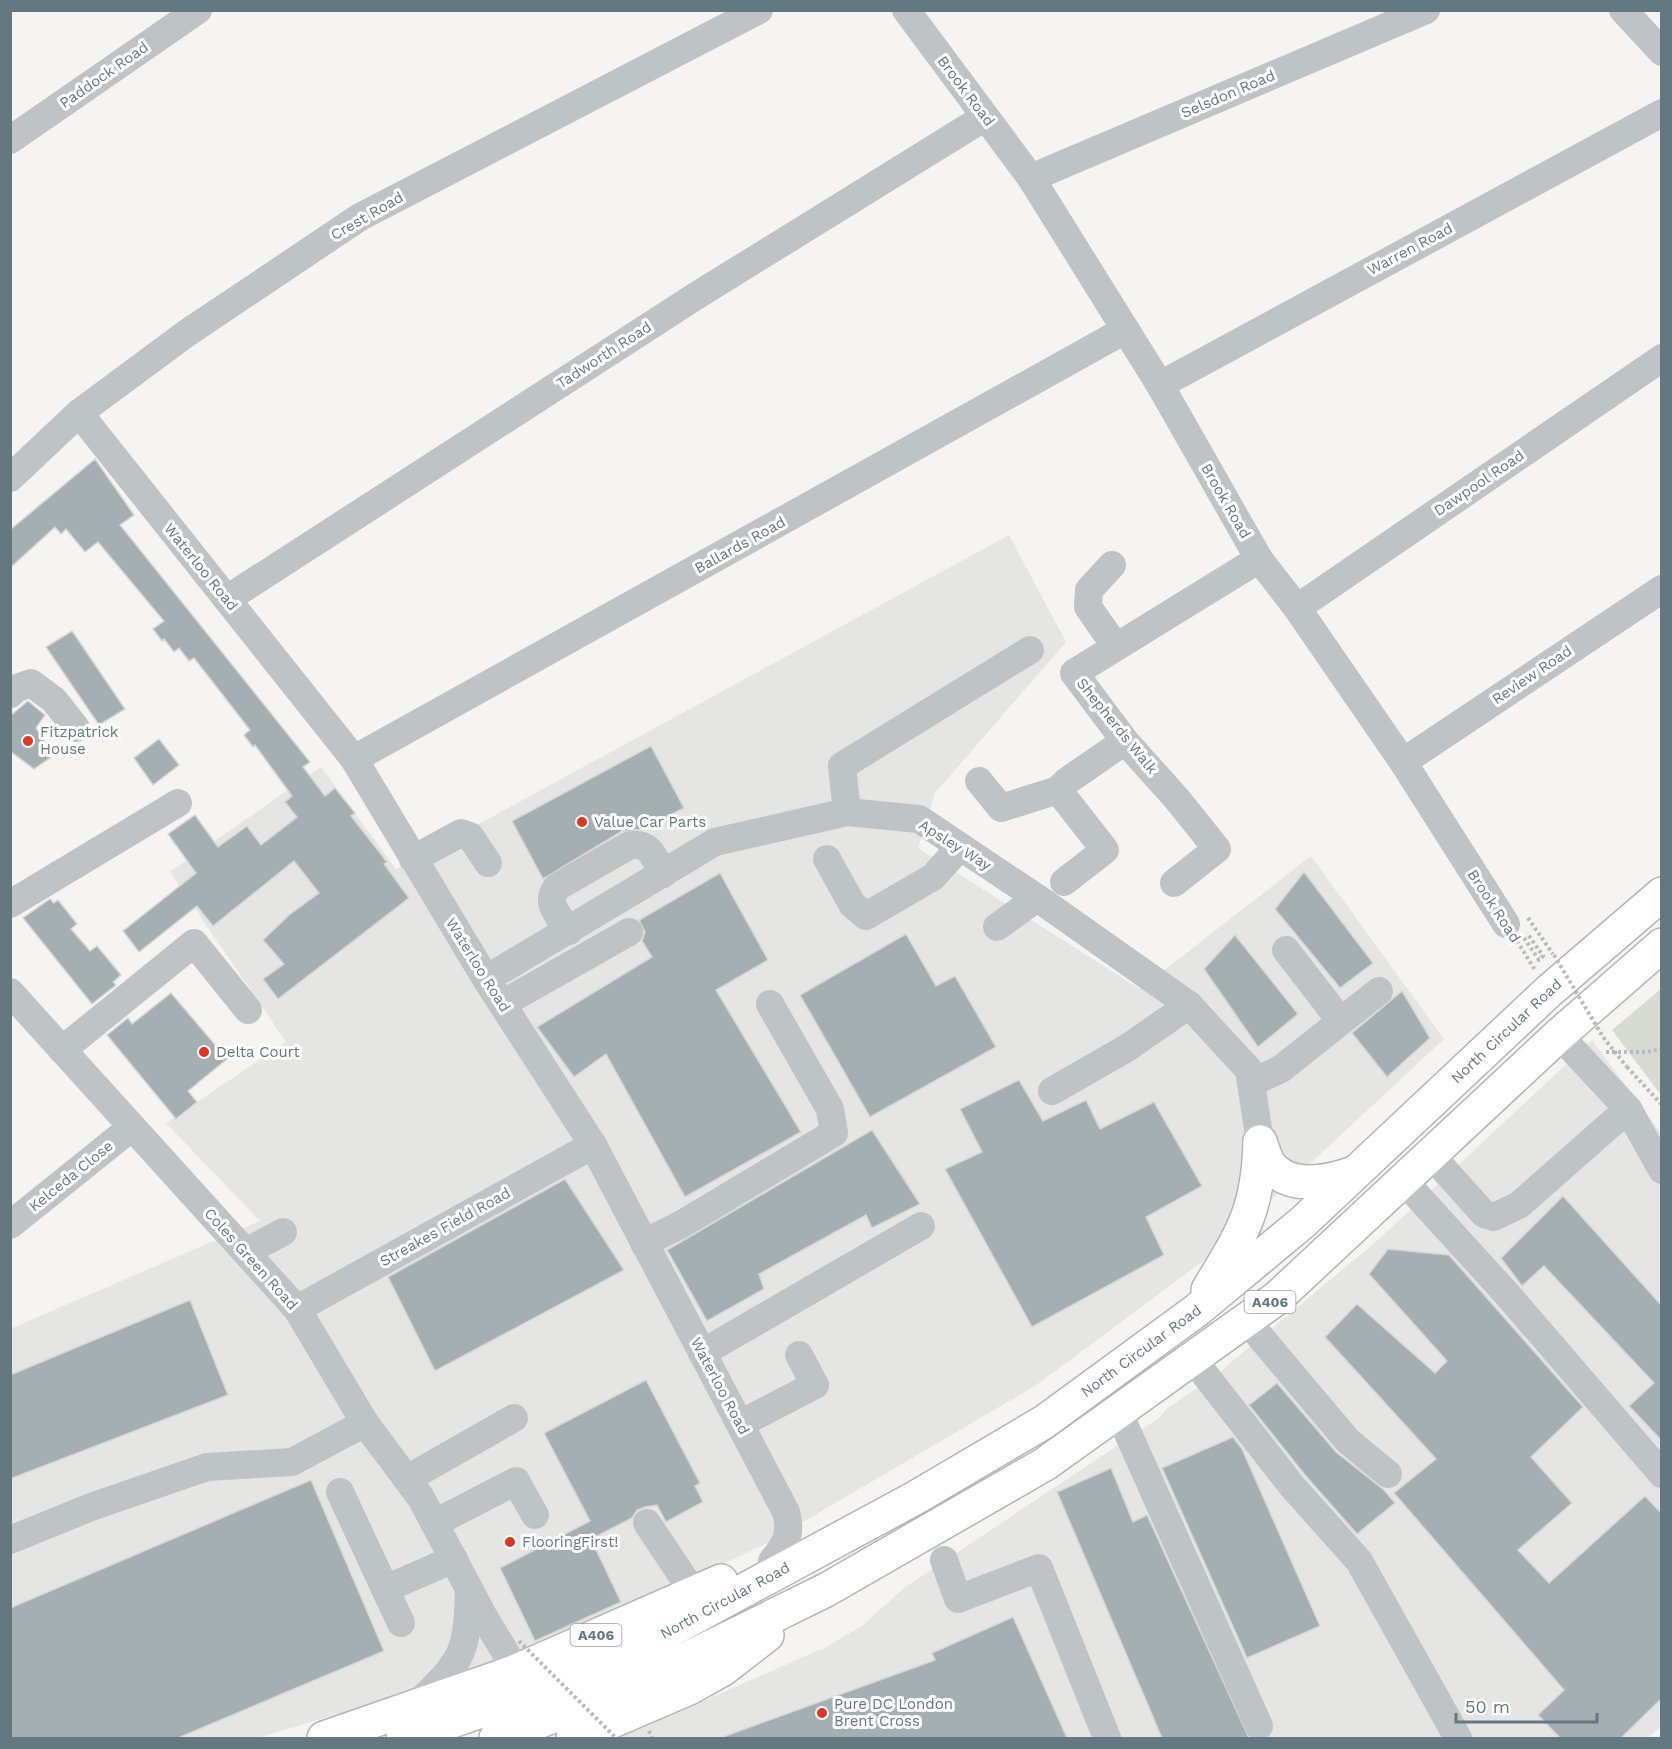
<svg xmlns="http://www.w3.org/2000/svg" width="1672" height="1749" viewBox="0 0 1672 1749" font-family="'Work Sans',sans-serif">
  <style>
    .built { fill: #e5e6e4 }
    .green { fill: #d7dbd2 }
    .building { fill: #a4afb2; stroke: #d6d6d4; stroke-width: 1.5 }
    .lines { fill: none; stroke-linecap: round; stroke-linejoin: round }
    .highway-casing { stroke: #b1b6b8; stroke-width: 36 }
    .path { stroke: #b8bbbd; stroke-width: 4; stroke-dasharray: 3 3; stroke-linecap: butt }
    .minor { stroke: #bec3c5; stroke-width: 28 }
    .highway { stroke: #fff; stroke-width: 33 }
    .path-bridge { stroke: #b8bbbd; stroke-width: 4; stroke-dasharray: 3 3; stroke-linecap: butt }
    .poi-dot { fill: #e03725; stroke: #fff; stroke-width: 2 }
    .labels { text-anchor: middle; stroke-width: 6; stroke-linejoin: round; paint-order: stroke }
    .shield { fill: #fff; stroke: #92a0a7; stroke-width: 1.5 }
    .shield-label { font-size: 14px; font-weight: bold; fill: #647881 }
    .street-label { font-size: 15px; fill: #647881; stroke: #fff }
    .poi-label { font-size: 15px; fill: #647881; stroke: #fff; text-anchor: start }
  </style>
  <rect width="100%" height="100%" fill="#f5f4f1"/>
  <!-- built -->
  <g class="built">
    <polygon points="1009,535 1066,642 935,793 918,848 1140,989 1311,856 1444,1039 1215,1252 1035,1386 767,1543 539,1650 409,1693 257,1738 11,1738 10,1329 260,1221 166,1123 286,1042 170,872 321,767 396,869"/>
    <polygon points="1592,1040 1661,1133 1662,1725 1648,1738 619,1738 826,1647 862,1626 904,1588 1159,1418 1166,1409 1216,1375 1378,1240"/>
  </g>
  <!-- green -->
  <polygon class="green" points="1661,989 1661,1095 1612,1030"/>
  <!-- building -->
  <g class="building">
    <polygon points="95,459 134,515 120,525 310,762 303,767 325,796 335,788 355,813 351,816 387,862 384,864 409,898 278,999 263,979 284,964 263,940 289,915 319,893 294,861 213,926 197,906 139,952 123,931 196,873 168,834 195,815 218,847 247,826 261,845 297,817 285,802 292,796 255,745 253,747 244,735 250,730 194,658 189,661 179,648 174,652 164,639 162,641 153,629 164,621 98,542 85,552 66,529 61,534 55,527 10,568 10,530"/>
    <polygon points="72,631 125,709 99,725 46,647"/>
    <polygon points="28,701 45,715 36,728 54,755 34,769 10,751 10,716"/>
    <polygon points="159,739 179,765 153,785 134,758"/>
    <polygon points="651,746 684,808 644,829 622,831 543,879 512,821"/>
    <polygon points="1304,872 1373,963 1340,988 1275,909"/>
    <polygon points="720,873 768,960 716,990 801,1132 685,1197 606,1054 574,1077 537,1027 652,957 642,941 645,932 639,920"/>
    <polygon points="50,899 54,903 58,900 77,924 71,929 90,951 97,946 121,975 113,982 116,985 92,1004 23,918"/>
    <polygon points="906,934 936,986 955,976 996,1047 870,1117 800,995"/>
    <polygon points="1235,935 1298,1014 1258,1047 1204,969"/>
    <polygon points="1402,991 1430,1038 1387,1077 1352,1033"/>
    <polygon points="171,993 227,1059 188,1091 197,1102 176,1119 107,1035 128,1018 132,1024"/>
    <polygon points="1019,1080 1043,1121 1086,1100 1100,1129 1154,1102 1202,1186 1146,1217 1164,1255 1032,1327 945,1169 982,1152 960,1109"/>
    <polygon points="872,1130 920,1204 872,1228 866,1215 759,1274 764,1289 707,1321 667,1250"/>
    <polygon points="565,1179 624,1270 435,1371 388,1277"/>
    <polygon points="1563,1196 1662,1306 1662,1441 1629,1406 1654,1383 1544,1266 1522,1286 1501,1258"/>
    <polygon points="1388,1249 1449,1255 1583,1407 1531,1457 1572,1503 1518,1550 1549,1583 1645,1496 1662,1514 1662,1698 1621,1738 1560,1738 1538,1715 1564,1690 1394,1493 1436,1459 1325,1337 1357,1304 1435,1373 1447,1361 1369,1274"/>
    <polygon points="190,1300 228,1395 10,1479 10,1375"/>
    <polygon points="646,1380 700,1483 695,1486 703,1502 666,1522 657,1505 645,1507 637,1510 632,1518 591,1539 621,1602 535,1641 500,1568 590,1521 544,1433"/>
    <polygon points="1277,1383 1336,1452 1384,1490 1395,1503 1357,1534 1305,1475 1249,1405"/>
    <polygon points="1233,1437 1242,1449 1320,1626 1247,1658 1162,1468"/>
    <polygon points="1111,1468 1133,1522 1147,1515 1249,1738 1162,1738 1057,1492"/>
    <polygon points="311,1480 384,1651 178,1738 10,1738 10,1608"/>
    <polygon points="1013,1617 1067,1738 720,1738 935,1660 932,1653"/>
  </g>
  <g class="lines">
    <defs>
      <g id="highway">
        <path d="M1260 1142C1263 1149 1265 1158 1269 1164 1289 1191 1328 1182 1354 1173"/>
        <path d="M1208 1290C1242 1233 1258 1212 1260 1142"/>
        <polyline points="324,1738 514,1672 721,1581"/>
        <path id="s1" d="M403 1738 539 1691 617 1659 915 1498 1044 1422 1197 1310 1303 1222 1549 991 1662 894"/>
        <polyline points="496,1738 629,1687 826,1590 1045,1464 1277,1298 1559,1035 1662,945"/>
        <polyline points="573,1738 689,1688 723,1669 767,1635"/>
      </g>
    </defs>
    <!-- highway casing -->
    <use href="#highway" class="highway-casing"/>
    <!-- path -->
    <g class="path">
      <polyline points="1528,918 1553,954"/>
      <polyline points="1524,938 1539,960 1543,956 1527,933"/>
      <polyline points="1517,941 1535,970"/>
      <polyline points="1606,1052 1647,1052 1662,1049"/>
      <polyline points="1627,1067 1662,1105"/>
      <polyline points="649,1731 652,1738 649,1738"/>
    </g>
    <!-- minor -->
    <g class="minor">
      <polyline points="906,10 1031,178 1160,385 1259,559 1297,608 1403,762 1506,924"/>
      <polyline points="1623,10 1662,52"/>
      <polyline points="10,140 198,10"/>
      <polyline points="1031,178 1426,10"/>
      <polyline points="1160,385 1662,113"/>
      <path d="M79 413 354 759 486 979 593 1145 786 1512C792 1534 786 1544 772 1561"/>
      <polyline points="10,478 79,413 187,333 360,217 759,10"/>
      <polyline points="1112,565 1089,590 1088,607 1116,647"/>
      <polyline points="227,599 696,296 985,117"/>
      <polyline points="1297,608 1662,358"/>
      <polyline points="10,694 17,688 31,683 54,700 76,728"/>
      <polyline points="354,759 1125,330"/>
      <polyline points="1403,762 1662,589"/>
      <polyline points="979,781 1001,808 1058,790"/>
      <polyline points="847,812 842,766 1030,650"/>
      <polyline points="413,859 461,833 470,836 488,863"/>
      <polyline points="827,859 852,904 866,916 933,877 960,847"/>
      <polyline points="1064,882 1105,850 1058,790 1067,781 1125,741"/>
      <polyline points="1174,883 1217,849 1177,799 1125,741 1074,673 1259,559"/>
      <polyline points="10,904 178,803"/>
      <polyline points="997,927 1037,898"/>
      <path d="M569 931C559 916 544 903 557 887L630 845C651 842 654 858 663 874"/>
      <polyline points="1286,950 1340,1020"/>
      <polyline points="486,979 715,842 847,812 919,819 1046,904 1189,1005 1249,1070 1260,1142"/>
      <polyline points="10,992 297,1309 365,1423 421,1498 484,1617 507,1655 514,1672"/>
      <polyline points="502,1004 629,932"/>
      <polyline points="1559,1035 1628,1109 1662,1170"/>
      <polyline points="62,1050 194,943 248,1010"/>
      <polyline points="1251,1083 1281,1069 1379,991"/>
      <polyline points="1052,1091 1127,1048 1189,1005"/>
      <polyline points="1431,1155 1484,1214 1494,1217 1519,1205 1628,1109"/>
      <polyline points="1403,1180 1506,1293 1662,1474"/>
      <polyline points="10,1225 132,1127"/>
      <polyline points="644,1243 682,1224 834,1133 830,1109 770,1004"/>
      <polyline points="246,1252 283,1232"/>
      <polyline points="297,1309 593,1145"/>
      <polyline points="1246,1320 1348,1441 1388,1474"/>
      <polyline points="702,1353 921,1226"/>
      <polyline points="1192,1358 1292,1486 1359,1561 1458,1738"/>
      <polyline points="1118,1411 1259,1726"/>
      <polyline points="740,1424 815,1385 799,1355"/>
      <polyline points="407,1479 514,1418"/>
      <polyline points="340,1492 401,1623"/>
      <polyline points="435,1523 516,1481 535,1515"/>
      <polyline points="647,1523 693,1592"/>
      <polyline points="10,1540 91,1507 207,1467 292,1462 365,1423"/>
      <polyline points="944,1560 958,1599 1039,1568 1107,1738"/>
      <polyline points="385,1589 454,1559"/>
      <path d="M417 1704C463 1660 467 1654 469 1590"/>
    </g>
    <!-- highway -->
    <use href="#highway" class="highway"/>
    <!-- path-bridge -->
    <g class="path-bridge">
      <polyline points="1554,955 1603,1037 1627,1067"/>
      <polyline points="519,1641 616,1738"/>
    </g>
  </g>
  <!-- markers -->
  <g class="poi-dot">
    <circle cx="28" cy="741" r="6"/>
    <circle cx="582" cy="822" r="6"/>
    <circle cx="204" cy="1052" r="6"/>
    <circle cx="510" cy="1542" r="6"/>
    <circle cx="822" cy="1713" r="6"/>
  </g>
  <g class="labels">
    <!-- shield labels -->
    <g class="shield">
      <rect x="1244.5" y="1291" width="51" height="22" rx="4.5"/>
      <rect x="570.5" y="1624" width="51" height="22" rx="4.5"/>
    </g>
    <g class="shield-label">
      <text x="1270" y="1307">A406</text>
      <text x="596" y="1640">A406</text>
    </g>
    <!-- street labels -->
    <g class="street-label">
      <text transform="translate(104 75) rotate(-35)" y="5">Paddock Road</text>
      <text transform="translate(966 91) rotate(53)" y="5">Brook Road</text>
      <text transform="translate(1228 94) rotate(-23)" y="5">Selsdon Road</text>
      <text transform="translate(367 216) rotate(-30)" y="5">Crest Road</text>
      <text transform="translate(1410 249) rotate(-28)" y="5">Warren Road</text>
      <text transform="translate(604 355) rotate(-33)" y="5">Tadworth Road</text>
      <text transform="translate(1479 483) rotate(-34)" y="5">Dawpool Road</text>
      <text transform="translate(1226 501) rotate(60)" y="5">Brook Road</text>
      <text transform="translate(740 545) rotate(-29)" y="5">Ballards Road</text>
      <text transform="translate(201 567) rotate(51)" y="5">Waterloo Road</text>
      <text transform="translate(1532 675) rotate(-34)" y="5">Review Road</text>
      <text transform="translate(1117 726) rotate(51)" y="5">Shepherds Walk</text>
      <text transform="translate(955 845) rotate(32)" y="5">Apsley Way</text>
      <text transform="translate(1494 906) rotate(57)" y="5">Brook Road</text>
      <text transform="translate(478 965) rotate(58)" y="5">Waterloo Road</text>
      <text dy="5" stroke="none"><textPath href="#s1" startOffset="1323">North Circular Road</textPath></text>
      <text transform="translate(71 1176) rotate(-39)" y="5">Kelceda Close</text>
      <text transform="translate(445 1227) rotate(-29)" y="5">Streakes Field Road</text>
      <text transform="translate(251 1259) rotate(48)" y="5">Coles Green Road</text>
      <text dy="5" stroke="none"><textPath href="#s1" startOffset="837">North Circular Road</textPath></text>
      <text transform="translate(720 1386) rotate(62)" y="5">Waterloo Road</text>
      <text dy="5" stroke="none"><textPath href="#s1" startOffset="351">North Circular Road</textPath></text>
    </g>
    <!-- poi labels -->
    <g class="poi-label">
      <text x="40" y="737">Fitzpatrick<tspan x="40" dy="17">House</tspan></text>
      <text x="594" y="827">Value Car Parts</text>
      <text x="216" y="1057">Delta Court</text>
      <text x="522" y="1547">FlooringFirst!</text>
      <text x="834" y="1709">Pure DC London<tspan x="834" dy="17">Brent Cross</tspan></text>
    </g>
  </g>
  <!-- border -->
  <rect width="1672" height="1749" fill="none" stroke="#647881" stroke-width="24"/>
  <!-- scale -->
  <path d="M1456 1713v9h141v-9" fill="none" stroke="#647881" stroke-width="3"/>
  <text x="1465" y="1713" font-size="18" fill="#647881" stroke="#ffffff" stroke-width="4.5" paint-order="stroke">50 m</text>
</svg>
